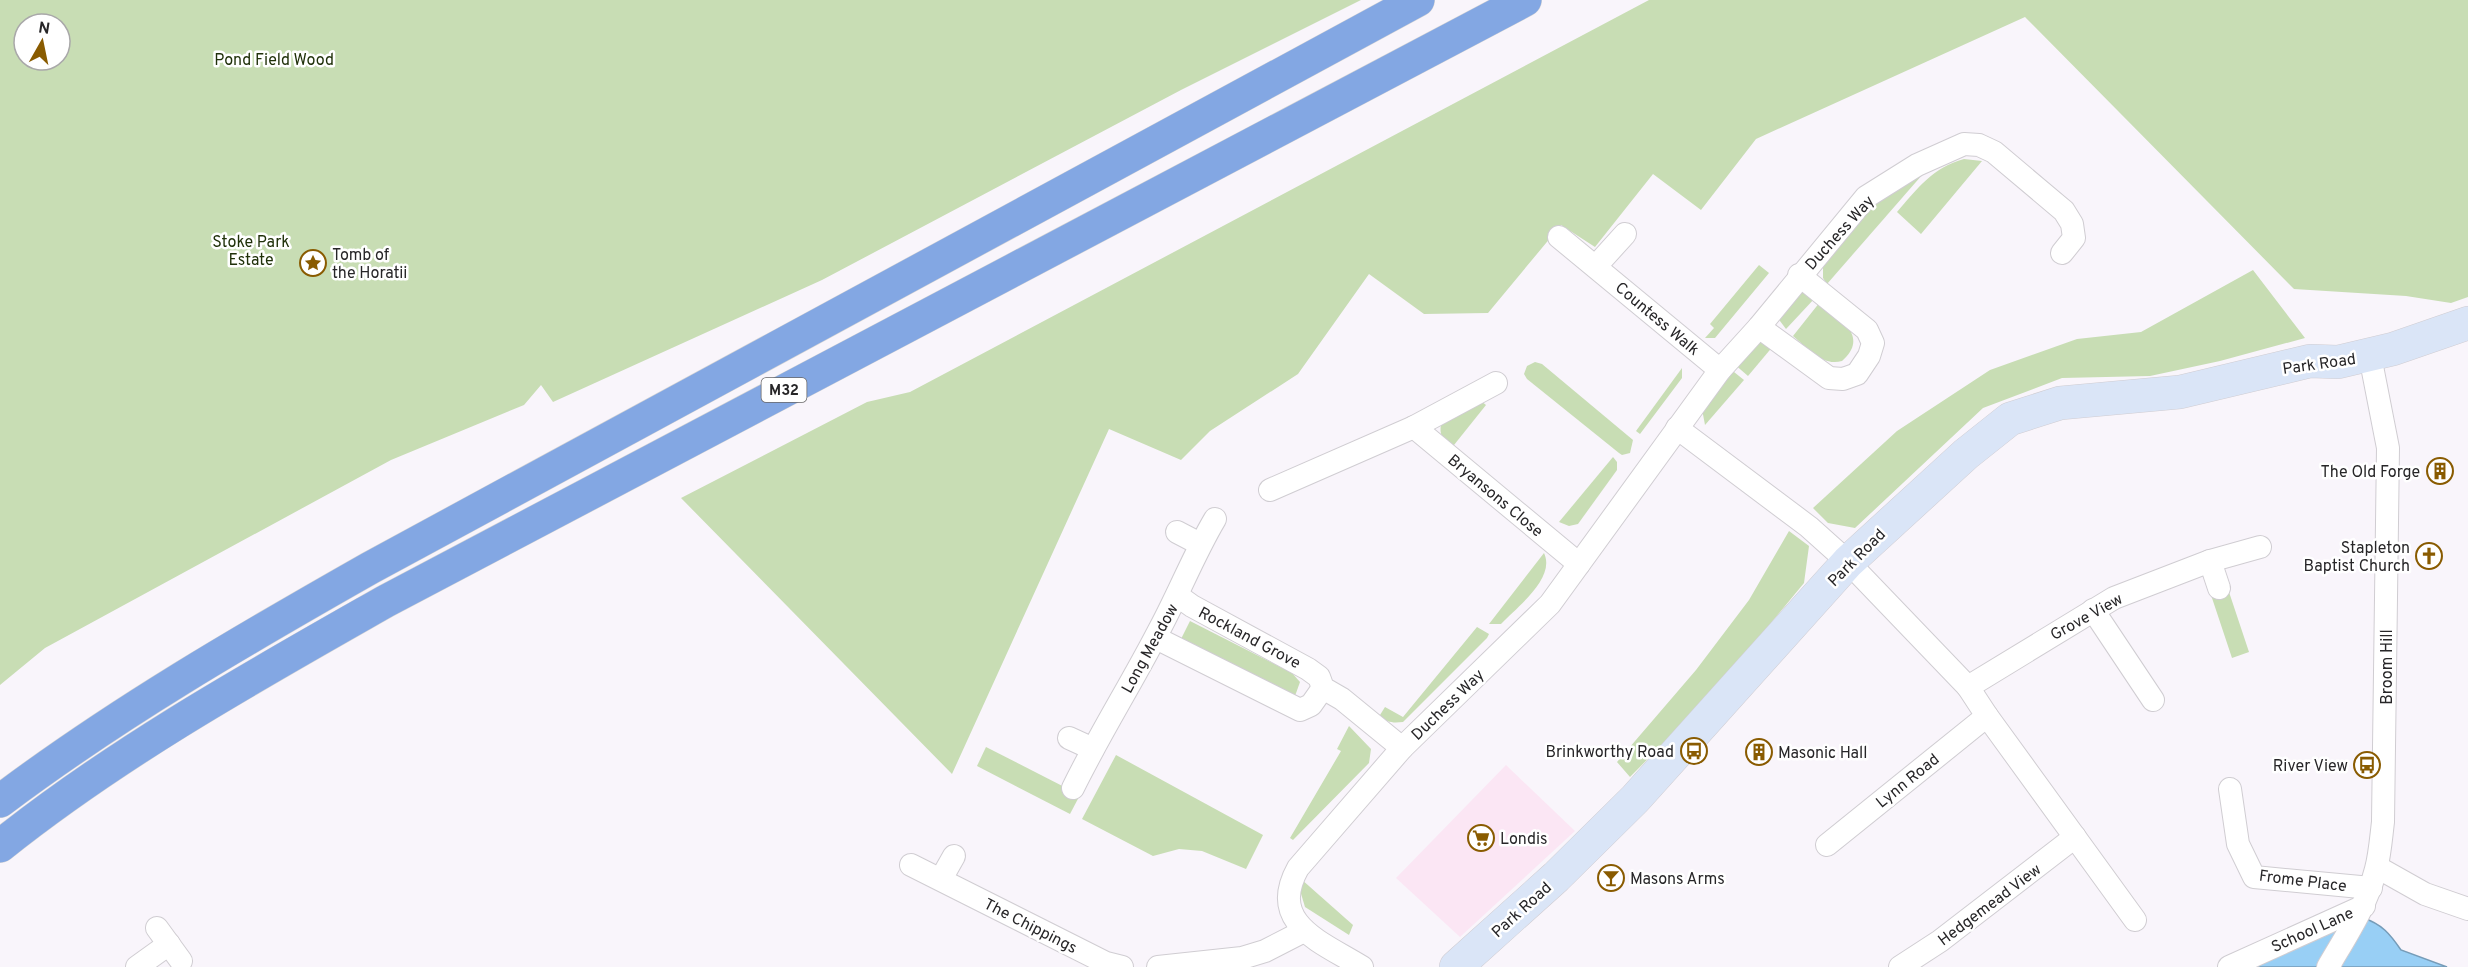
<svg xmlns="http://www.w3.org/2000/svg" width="2468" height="967" viewBox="0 0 2468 967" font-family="Overpass,sans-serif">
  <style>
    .commercial { fill: #fbe6f4 }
    .green { fill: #c8ddb4; fill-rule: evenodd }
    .water { fill: #98cff5; stroke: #769cb8; stroke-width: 1.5 }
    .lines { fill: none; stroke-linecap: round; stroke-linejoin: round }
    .street-casing { stroke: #d0cdd2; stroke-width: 24 }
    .secondary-casing { stroke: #d0cdd2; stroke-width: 34 }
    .highway-casing { stroke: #d4d4d4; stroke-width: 34 }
    .street { stroke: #fff; stroke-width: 22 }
    .secondary { stroke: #dae5f7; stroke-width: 33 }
    .highway { stroke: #83a7e3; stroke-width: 33 }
    .labels { text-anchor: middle; stroke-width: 5; stroke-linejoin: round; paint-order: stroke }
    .shield { fill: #fff; stroke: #686768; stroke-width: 1.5 }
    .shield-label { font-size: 15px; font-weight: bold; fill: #272628 }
    .park-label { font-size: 16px; fill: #20310a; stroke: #fff }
    .street-label { font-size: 16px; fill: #272628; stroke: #fff }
    .poi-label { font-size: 16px; fill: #272628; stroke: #fff; text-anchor: start }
  </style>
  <rect width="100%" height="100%" fill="#f9f5fb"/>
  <!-- commercial -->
  <polygon class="commercial" points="1506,765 1575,831 1460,937 1396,878"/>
  <!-- green -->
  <g class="green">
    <path d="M0 0H1361L1181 90 822 280 553 402 541 385 524 405 391 460 45 648 0 685ZM24 24H60V60H24Z"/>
    <polygon points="1649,0 2468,0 2468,297 2451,303 2406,296 2294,289 2025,17 1756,139 1701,210 1653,174 1595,247 1561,225 1488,313 1424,314 1369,274 1298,374 1210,431 1181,460 1109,429 952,774 681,498 867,402 910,392"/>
    <path d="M1964 159 1982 161 1921 234 1897 212C1917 189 1933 167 1964 159Z"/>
    <polygon points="1929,167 1827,284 1823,278 1823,260 1864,206"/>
    <polygon points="1759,265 1769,273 1715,338 1705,338 1714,328 1710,324"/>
    <polygon points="2253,270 2305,338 2220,361 2150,376 2062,378 1983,408 1855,528 1828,523 1813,508 1897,431 1990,370 2077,339 2141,332"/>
    <polygon points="1801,292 1815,298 1786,329 1780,321 1779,314"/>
    <path d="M1820 302C1838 318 1871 336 1842 361 1822 367 1807 347 1793 336Z"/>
    <polygon points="1754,340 1774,345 1748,376 1733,363"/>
    <polygon points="1535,362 1542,364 1633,440 1630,453 1622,455 1619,453 1527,379 1524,374 1527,366"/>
    <polygon points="1682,368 1682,378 1640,434 1636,431"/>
    <polygon points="1729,368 1744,380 1705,425 1702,409"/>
    <path d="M1476 397 1486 405 1454 445H1450C1440 437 1439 432 1442 420Z"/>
    <polygon points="1613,457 1617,462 1617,470 1578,524 1569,526 1559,522"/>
    <polygon points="1789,531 1809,546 1804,583 1714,692 1630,777 1617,762 1696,670 1749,600"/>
    <path d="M1544 553C1556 578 1517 607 1501 624H1489Z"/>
    <polygon points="2227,586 2249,652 2232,658 2210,592"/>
    <polygon points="1190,621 1292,673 1300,682 1295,696 1180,641"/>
    <path d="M1477 627 1489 634 1487 638 1403 722C1393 723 1387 723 1380 715L1385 707 1403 717Z"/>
    <polygon points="1349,726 1371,749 1369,763 1293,840 1290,838 1341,751 1337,749"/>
    <polygon points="986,747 1080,795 1070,814 977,766"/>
    <polygon points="1116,755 1263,835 1246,869 1202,851 1179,849 1153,856 1082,819"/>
    <polygon points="1301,879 1353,925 1349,935 1305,907 1299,887"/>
  </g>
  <!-- water -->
  <path class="water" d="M2363 918C2382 924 2390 934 2401 950L2447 967H2242Z"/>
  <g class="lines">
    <defs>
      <g id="street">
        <polyline points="1559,237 1720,370"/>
        <polyline points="1596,266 1625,234"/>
        <polyline points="1759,327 1829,378 1843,379 1857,374 1869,356 1873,343 1867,330 1799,275"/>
        <polyline points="1414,427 1579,564"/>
        <polyline points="1677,428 1809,527 1848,562 1968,687 1987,716 2135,920"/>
        <polyline points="1270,490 1414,427 1496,383"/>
        <polyline points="1177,532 1200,544"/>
        <polyline points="2210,561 2219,588"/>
        <polyline points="1178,596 1192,606 1308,669 1319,677 1323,688 1342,699 1402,748"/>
        <polyline points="2093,610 2153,700"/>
        <polyline points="1156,638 1300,710 1311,705 1323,688"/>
        <polyline points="1968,687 2114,598 2210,561 2260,547"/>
        <polyline points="1069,738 1093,749"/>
        <path d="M1073 788C1099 735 1130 686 1157 634 1178 596 1193 556 1215 519"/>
        <polyline points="2230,789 2238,844 2254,877 2371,888"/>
        <polyline points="1827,845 1987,716"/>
        <polyline points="911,865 1106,963 1122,967"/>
        <polyline points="2377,867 2425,894 2468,909"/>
        <polyline points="941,879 954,856"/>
        <polyline points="157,928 181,961"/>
        <polyline points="137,967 169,944"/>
        <polyline points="1158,967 1242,958 1265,951 1304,931"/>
        <path d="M1362 967C1322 942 1267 924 1298 868L1402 748 1550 604 1720 370 1759 327 1866 197 1917 165 1964 144 1979 145 1994 152 2064 211 2072 224 2074 238 2062 253"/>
        <polyline points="1900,967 1940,941 2075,837"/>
        <polyline points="2229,967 2364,906"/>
        <path d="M2328 967C2346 936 2367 905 2376 869 2380 854 2381 838 2383 822L2388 448 2370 356"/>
      </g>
      <polyline id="secondary" points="1456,967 1556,877 1635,799 1848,562 1966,454 2010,419 2060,403 2180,392 2310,361 2338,362 2393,349 2468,323"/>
      <g id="highway">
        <path d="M0 801C117 713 243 640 370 568L1418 0"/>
        <path d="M0 846C119 751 254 676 386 601L1525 0"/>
      </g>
    </defs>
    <!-- street casing -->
    <use href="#street" class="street-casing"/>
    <!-- secondary casing -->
    <use href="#secondary" class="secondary-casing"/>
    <!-- highway casing -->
    <use href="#highway" class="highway-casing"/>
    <!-- street -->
    <use href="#street" class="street"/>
    <!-- secondary -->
    <use href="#secondary" class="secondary"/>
    <!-- highway -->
    <use href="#highway" class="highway"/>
  </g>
  <!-- icons -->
  <defs>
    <symbol id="sight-ring" viewBox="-11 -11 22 22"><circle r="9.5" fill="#fff" stroke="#895b00" stroke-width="1.5"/><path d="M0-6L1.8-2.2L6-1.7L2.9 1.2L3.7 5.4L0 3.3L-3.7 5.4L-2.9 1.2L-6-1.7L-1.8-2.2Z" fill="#895b00"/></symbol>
    <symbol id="building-ring" viewBox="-11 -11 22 22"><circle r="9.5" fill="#fff" stroke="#895b00" stroke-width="1.5"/><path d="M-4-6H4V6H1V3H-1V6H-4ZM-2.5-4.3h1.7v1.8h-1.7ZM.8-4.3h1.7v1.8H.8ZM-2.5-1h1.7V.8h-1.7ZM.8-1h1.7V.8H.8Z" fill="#895b00"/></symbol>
    <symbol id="church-ring" viewBox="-11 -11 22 22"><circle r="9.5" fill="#fff" stroke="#895b00" stroke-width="1.5"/><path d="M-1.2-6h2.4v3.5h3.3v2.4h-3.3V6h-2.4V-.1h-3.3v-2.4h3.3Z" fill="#895b00"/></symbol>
    <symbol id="bus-ring" viewBox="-11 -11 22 22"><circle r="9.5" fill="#fff" stroke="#895b00" stroke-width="1.5"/><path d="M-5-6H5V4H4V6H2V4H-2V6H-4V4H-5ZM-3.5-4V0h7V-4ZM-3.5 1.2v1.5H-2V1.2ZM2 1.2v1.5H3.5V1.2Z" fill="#895b00"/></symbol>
    <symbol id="supermarket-ring" viewBox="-11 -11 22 22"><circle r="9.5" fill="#fff" stroke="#895b00" stroke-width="1.5"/><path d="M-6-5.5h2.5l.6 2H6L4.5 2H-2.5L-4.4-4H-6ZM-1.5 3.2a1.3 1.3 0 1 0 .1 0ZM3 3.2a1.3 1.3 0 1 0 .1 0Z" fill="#895b00"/></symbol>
    <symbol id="bar-ring" viewBox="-11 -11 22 22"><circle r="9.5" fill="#fff" stroke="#895b00" stroke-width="1.5"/><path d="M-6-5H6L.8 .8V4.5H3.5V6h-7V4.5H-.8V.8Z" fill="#895b00"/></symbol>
  </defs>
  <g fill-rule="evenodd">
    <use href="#sight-ring" x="298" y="248" width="30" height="30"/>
    <use href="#building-ring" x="2425" y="456" width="30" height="30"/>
    <use href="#church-ring" x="2414" y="541" width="30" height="30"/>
    <use href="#bus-ring" x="1679" y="736" width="30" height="30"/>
    <use href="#building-ring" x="1744" y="737" width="30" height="30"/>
    <use href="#bus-ring" x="2352" y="750" width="30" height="30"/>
    <use href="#supermarket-ring" x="1466" y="823" width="30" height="30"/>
    <use href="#bar-ring" x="1596" y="863" width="30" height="30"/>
  </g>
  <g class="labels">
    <!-- shield labels -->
    <rect class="shield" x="761.5" y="378" width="45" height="24" rx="4.5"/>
    <g class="shield-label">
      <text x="784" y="395">M32</text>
    </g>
    <!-- park labels -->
    <g class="park-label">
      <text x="274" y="65">Pond Field Wood</text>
      <text x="251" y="247">Stoke Park<tspan x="251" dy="18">Estate</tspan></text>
    </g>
    <!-- street labels -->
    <g class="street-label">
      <text transform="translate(1839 232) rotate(-48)" y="6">Duchess Way</text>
      <text transform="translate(1658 318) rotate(40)" y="6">Countess Walk</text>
      <text transform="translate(2319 363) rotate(-8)" y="6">Park Road</text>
      <text transform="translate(1496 495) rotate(40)" y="6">Bryansons Close</text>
      <text transform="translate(1856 557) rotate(-45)" y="6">Park Road</text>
      <text transform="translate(2086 616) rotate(-29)" y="6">Grove View</text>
      <text transform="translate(1250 637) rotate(28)" y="6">Rockland Grove</text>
      <text transform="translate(1149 648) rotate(-61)" y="6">Long Meadow</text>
      <text transform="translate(2386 667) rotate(-90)" y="6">Broom Hill</text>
      <text transform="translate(1447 704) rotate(-44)" y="6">Duchess Way</text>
      <text transform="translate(1907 780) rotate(-39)" y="6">Lynn Road</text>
      <text transform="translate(2303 880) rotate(7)" y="6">Frome Place</text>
      <text transform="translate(1989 904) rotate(-37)" y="6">Hedgemead View</text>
      <text transform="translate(1521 909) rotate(-42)" y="6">Park Road</text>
      <text transform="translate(1031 925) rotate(27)" y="6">The Chippings</text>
      <text transform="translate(2312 929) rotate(-24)" y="6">School Lane</text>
    </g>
    <!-- poi labels -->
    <g class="poi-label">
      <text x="332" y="260">Tomb of<tspan x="332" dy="18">the Horatii</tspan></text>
      <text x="2420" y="477" text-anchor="end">The Old Forge</text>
      <text x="2410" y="553" text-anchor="end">Stapleton<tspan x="2410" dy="18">Baptist Church</tspan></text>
      <text x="1674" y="757" text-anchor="end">Brinkworthy Road</text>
      <text x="1778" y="758">Masonic Hall</text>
      <text x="2348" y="771" text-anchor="end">River View</text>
      <text x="1500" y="844">Londis</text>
      <text x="1630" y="884">Masons Arms</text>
    </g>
  </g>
  <!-- north arrow -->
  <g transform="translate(42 42) rotate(9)"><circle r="28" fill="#ffffff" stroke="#a9a8a9" stroke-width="1.5"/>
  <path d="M0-4.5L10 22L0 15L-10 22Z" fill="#895b00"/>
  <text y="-9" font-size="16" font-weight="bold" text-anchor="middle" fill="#272628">N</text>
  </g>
</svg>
